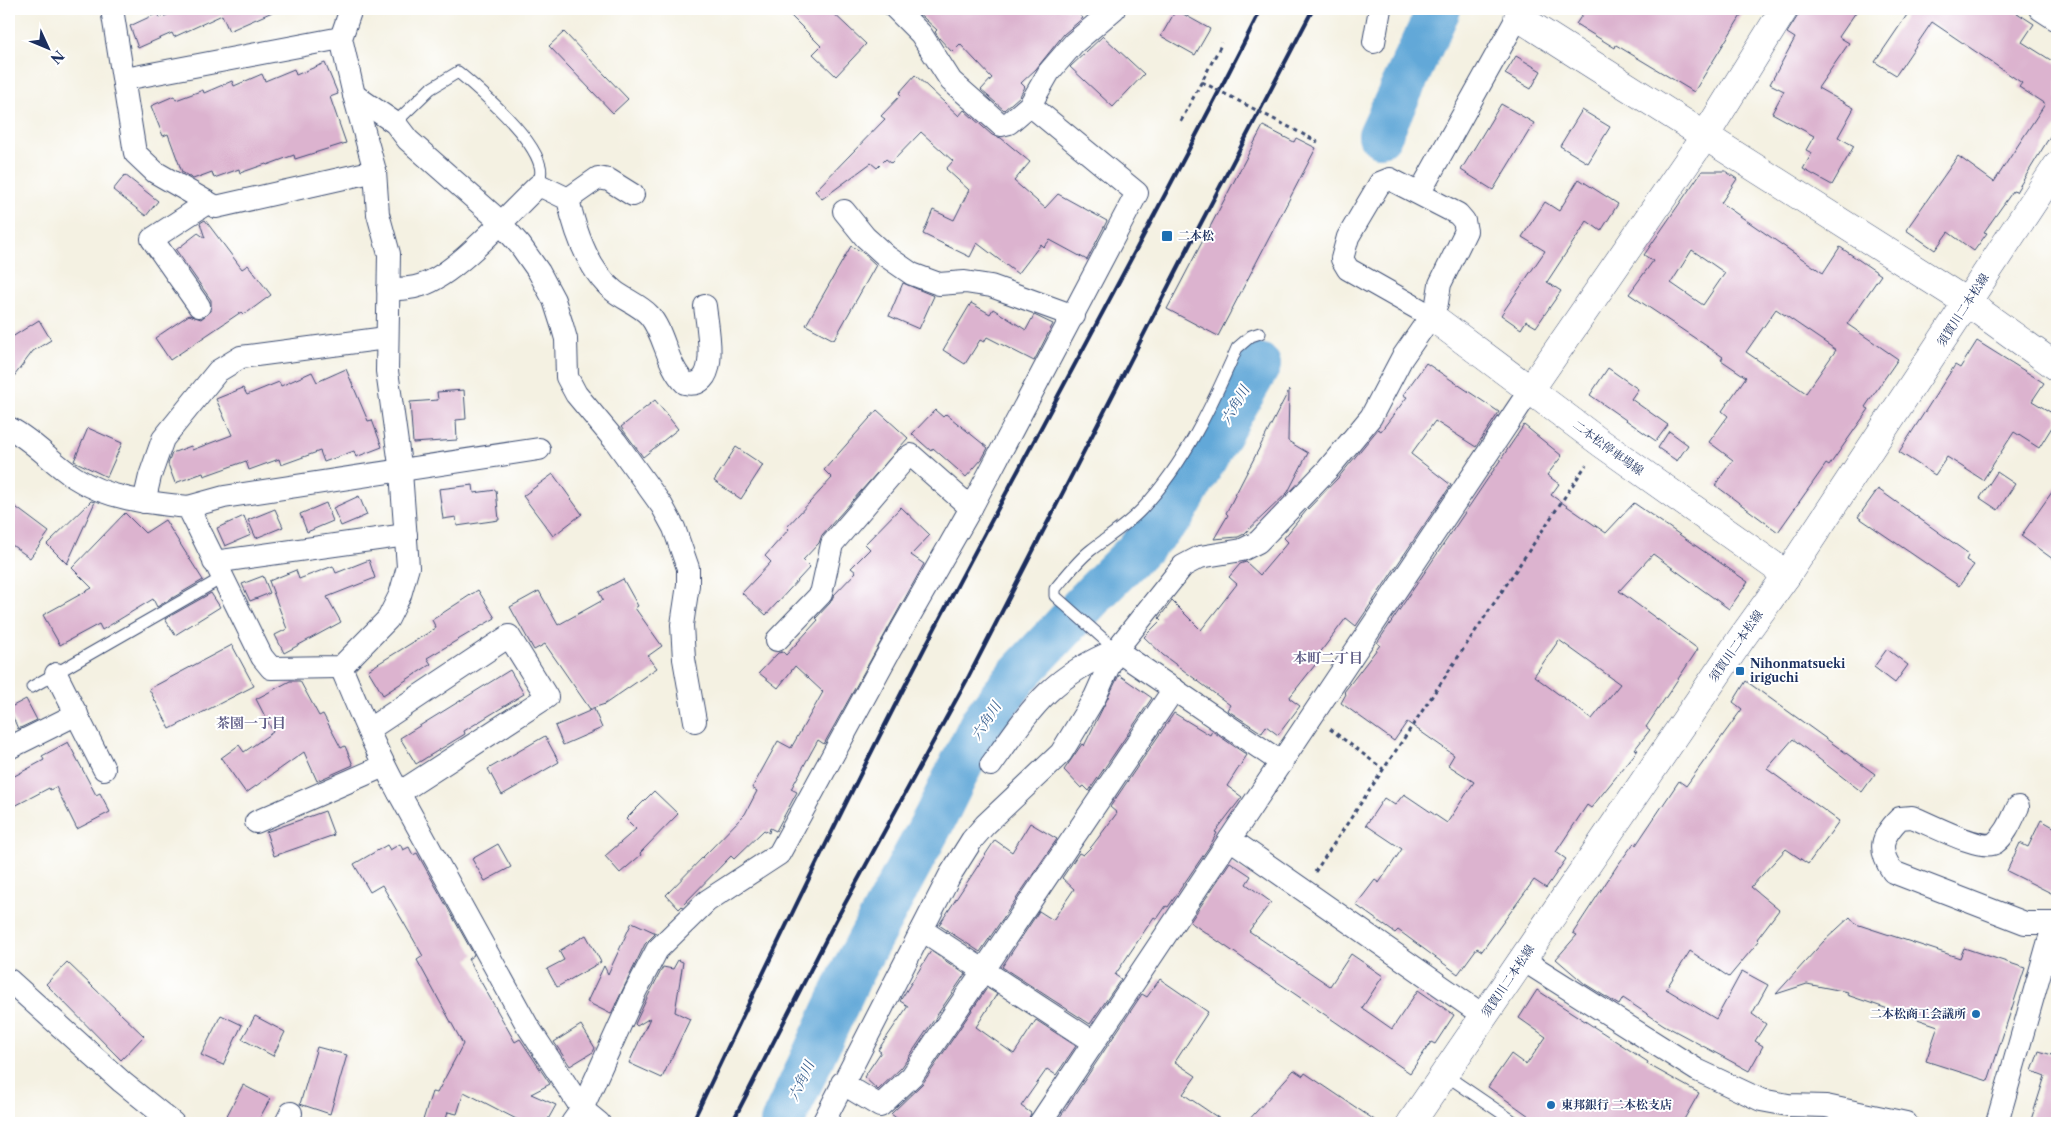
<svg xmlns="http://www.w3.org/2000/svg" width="2066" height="1132" viewBox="0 0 2066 1132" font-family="'Libre Caslon Text','Noto Serif JP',serif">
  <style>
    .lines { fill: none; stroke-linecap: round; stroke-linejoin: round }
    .river { stroke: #62a8d8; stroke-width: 44 }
    .building { fill: #dcb3cf; fill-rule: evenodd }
    .service-casing { stroke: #3c4c72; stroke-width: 13 }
    .minor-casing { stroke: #3c4c72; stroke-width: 24 }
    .tertiary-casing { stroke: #3c4c72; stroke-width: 29 }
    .secondary-casing { stroke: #3c4c72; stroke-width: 29 }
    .path { stroke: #3c4c72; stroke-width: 3; stroke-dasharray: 4 4; stroke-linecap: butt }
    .service { stroke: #fff; stroke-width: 11 }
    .minor { stroke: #fff; stroke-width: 22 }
    .tertiary { stroke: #fff; stroke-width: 28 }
    .secondary { stroke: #fff; stroke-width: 28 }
    .rail { stroke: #1b2f5e; stroke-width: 4 }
    .path-bridge { stroke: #3c4c72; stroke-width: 3; stroke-dasharray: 4 4; stroke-linecap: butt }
    .poi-dot { fill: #1f6fb2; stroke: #fff; stroke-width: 2 }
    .labels { text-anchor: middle; stroke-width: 4; stroke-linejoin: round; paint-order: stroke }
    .poi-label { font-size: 12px; font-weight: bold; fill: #1b2f5e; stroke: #fff; text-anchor: start }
    .street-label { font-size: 12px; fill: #1b2f5e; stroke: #fff }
    .water-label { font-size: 14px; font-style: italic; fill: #375f8f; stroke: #fff }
    .neighbourhood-label { font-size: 14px; font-weight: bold; fill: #5f5d86; stroke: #fff }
  </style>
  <rect width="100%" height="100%" fill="#fff"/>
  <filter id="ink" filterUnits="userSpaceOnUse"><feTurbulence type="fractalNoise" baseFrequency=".02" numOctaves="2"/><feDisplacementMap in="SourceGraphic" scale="10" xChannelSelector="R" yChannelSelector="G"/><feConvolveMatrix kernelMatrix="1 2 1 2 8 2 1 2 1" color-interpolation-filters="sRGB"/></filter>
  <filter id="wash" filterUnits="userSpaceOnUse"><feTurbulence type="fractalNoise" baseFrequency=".0096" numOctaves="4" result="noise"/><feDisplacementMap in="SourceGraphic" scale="20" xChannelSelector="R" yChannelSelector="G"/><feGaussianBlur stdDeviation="1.12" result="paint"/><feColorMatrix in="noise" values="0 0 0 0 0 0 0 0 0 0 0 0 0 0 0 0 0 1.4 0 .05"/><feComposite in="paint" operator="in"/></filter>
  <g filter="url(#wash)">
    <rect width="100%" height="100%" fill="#f4f1e2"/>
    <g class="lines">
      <!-- river -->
      <g class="river">
        <polyline points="1380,135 1439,9"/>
        <polyline points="782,1123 853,970 936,816 982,722 1018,675 1095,593 1173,515 1259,365"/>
      </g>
    </g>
    <g id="blocks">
      <!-- building -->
      <g class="building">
        <polygon points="181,9 279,9 229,31 222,15 174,37 172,33 138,48 130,26 158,13 160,18"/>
        <polygon points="784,9 829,9 866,44 836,76 813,54 821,46"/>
        <polygon points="914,9 1073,9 1083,18 1064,34 1036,69 1021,83 1025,87 1020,96 1004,110 981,90 992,78 960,44 952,52 939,38 935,32 937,30"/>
        <polygon points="1586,9 1745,9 1694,92 1616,45 1615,48 1576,24"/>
        <polygon points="1802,9 1858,9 1839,37 1849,43 1818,88 1854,108 1838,137 1854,146 1832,185 1803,169 1812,153 1806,150 1814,136 1772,113 1784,91 1770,84 1795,38 1787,33"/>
        <polygon points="1911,9 2011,9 2034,24 2022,42 2057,64 2057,125 2016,192 2013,191 1984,232 1987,233 1974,251 1948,232 1935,250 1906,230 1958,156 1994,182 2045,104 2019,87 2022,83 1932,22 1896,75 1875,62"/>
        <polygon points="1176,10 1210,29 1195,55 1161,36"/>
        <polygon points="564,32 628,99 613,113 549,46"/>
        <polygon points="1103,36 1144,74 1113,107 1070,67"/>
        <polygon points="1516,56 1541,71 1531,89 1505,74"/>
        <polygon points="325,63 338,94 330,97 346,143 295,159 294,155 267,165 266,164 240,173 239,169 214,178 212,172 193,179 182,172 168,134 163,136 151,106 174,96 176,100 203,90 204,93 232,81 234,86 262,74 265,81 294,69 296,75"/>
        <polygon points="915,75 959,116 964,110 992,135 1001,138 1030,162 1014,181 1045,208 1058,194 1107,221 1087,260 1050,240 1044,247 1041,244 1018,274 977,243 970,257 923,234 933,210 954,220 969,190 946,169 953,161 921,132 891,163 886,159 877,168 871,163 822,199 815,191 885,119 881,116 901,95 899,93"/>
        <polygon points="1501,104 1534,123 1493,190 1461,170"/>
        <polygon points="1582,110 1610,127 1588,163 1560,146"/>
        <polygon points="1263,126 1294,142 1296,138 1316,148 1218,336 1167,309"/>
        <path d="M1702 171H1725L1737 179 1721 203 1823 273 1840 247 1881 275 1847 324 1898 359 1865 407 1869 409 1829 466 1826 464 1778 532 1715 485 1733 460 1709 442 1728 416 1722 411 1746 377 1721 360 1723 357 1629 294 1653 261 1644 255ZM1692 250 1725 273 1703 305 1671 283ZM1776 309 1836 350 1806 393 1746 352Z"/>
        <polygon points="125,175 158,201 146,216 113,190"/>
        <polygon points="1579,179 1618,204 1601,231 1587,221 1547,282 1561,291 1536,327 1526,321 1521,329 1501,315 1545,251 1522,237 1545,202 1559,211"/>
        <polygon points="205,220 242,269 248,265 271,295 244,315 241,312 170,360 155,338 189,315 201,319 211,311 211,300 176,250 198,233 205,238 200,223"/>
        <polygon points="851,246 862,252 876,265 834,340 806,325"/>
        <polygon points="903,283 934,296 919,329 889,316"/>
        <polygon points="971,303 990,314 993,309 1026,330 1034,315 1053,324 1034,361 987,337 984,342 980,340 965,364 943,350"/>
        <polygon points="39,320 51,340 33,351 9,383 9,339"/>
        <polygon points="1977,341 2044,383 2032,401 2057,416 2057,419 2039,448 2014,432 1983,480 1947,457 1935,475 1899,452 1955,365 1960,368"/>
        <polygon points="1426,363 1499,412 1476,447 1435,421 1411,454 1451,485 1356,626 1346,618 1316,658 1319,660 1289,698 1300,706 1278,735 1266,726 1262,733 1227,710 1230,705 1163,655 1144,637 1161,620 1159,618 1172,601 1201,630 1237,584 1229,577 1240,564 1246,562 1260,575 1288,542 1284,538 1306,511 1338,478 1378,429 1381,431 1407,397 1403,395"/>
        <polygon points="1608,368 1638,389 1631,399 1668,425 1656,441 1590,395"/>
        <polygon points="346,369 368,421 372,420 382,447 356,457 354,451 324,462 320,451 281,465 279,459 249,470 246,461 204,476 203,473 175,483 168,464 172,453 191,446 192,450 232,435 216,399 243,388 247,395 279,382 281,386 312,372 317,382"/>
        <polygon points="464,390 466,419 456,420 457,440 413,443 410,402 438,400 437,392"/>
        <polygon points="1289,390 1288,441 1308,453 1288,492 1244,534 1238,537 1214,539 1228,515 1226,513"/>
        <polygon points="655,400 678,429 643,457 621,427"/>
        <polygon points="877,410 908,438 822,535 819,543 803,560 810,567 766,615 742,593 771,562 765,556 789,529 787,527 832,478 824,470"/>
        <polygon points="935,410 943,417 946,414 988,448 982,459 966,477 933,448 931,451 912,434"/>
        <path d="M1524 425 1562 456 1547 475 1559 484 1551 495 1606 533 1634 503 1748 582 1729 609 1653 554 1619 591 1698 649 1646 727 1650 730 1635 749 1638 750 1591 808 1587 805 1556 852 1566 859 1546 888 1534 880 1482 951 1477 948 1458 974 1398 930 1395 933 1356 905 1375 880 1379 883 1402 849 1366 825 1384 798 1395 805 1404 794 1447 823 1474 782 1448 765 1454 755 1407 722 1394 741 1341 703 1346 694 1344 692 1380 645 1377 643ZM1559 640 1620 684 1592 719 1534 676Z"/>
        <polygon points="88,428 122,443 107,477 74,461"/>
        <polygon points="1669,431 1688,445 1677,461 1658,448"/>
        <polygon points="736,447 763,465 741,499 714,481"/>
        <polygon points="1997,472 2015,484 1998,510 1980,498"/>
        <polygon points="553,474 582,514 553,536 523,496"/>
        <polygon points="473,485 474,493 496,490 499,520 457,526 456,517 443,519 439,489"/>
        <polygon points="2057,485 2057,562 2021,536"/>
        <polygon points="1878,489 1969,554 1966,560 1974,565 1959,586 1858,517"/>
        <polygon points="359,496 367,515 341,526 333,508"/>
        <polygon points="91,501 95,502 67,564 47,544"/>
        <polygon points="9,502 49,532 30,558 9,543"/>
        <polygon points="326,503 333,521 307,532 300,514"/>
        <polygon points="901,507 930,535 911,555 924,564 824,744 818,740 791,789 797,792 776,831 770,828 769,833 764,830 734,859 731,856 679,909 666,895 745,814 757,791 752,788 778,741 791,748 823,692 795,666 778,688 759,673 778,653 783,652 786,655 818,620 816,618 830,603 834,595 856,572 851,568 870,549 865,544"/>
        <polygon points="275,509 283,527 256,538 248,520"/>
        <polygon points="125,513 145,533 165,520 203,580 157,607 153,599 102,630 99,624 60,645 43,615 92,588 72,568"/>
        <polygon points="244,516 251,535 225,546 217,528"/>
        <polygon points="369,560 375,578 327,597 341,622 284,653 275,635 287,629 269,581 296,570 299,579 333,566 336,573"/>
        <polygon points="263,576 270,593 250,601 242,584"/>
        <polygon points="623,579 638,606 635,608 662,646 648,656 657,668 605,704 590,709 545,644 534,650 510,607 539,591 558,625 603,600 599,592"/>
        <polygon points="478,590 495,618 427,658 431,664 383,695 368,670 436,628 432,620"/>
        <polygon points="211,593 220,607 175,635 165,619"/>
        <polygon points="232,645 254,686 170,729 149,689"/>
        <polygon points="1887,649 1908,665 1895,683 1874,667"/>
        <polygon points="510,670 524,694 464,731 465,734 416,764 400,738"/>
        <polygon points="1119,675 1152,698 1089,791 1084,786 1081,788 1064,770 1082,744 1084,746"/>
        <polygon points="290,681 300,681 319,716 323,714 341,748 345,746 353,765 317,781 304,752 246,793 221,758 239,745 244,752 273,732 256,699"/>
        <polygon points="1746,681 1875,774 1862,792 1793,739 1767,769 1839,821 1808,864 1786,849 1751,887 1779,910 1757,939 1759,941 1729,977 1690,951 1666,989 1716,1019 1742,971 1768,985 1752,1014 1766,1024 1755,1041 1763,1046 1749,1071 1664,1025 1623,998 1619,1005 1585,984 1556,959 1577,935 1573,933 1617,866 1634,843 1636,845 1679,781 1686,786 1742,709 1733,702"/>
        <polygon points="26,699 37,720 18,729 9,708"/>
        <polygon points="594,709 602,728 563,745 555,726"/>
        <polygon points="1174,713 1210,735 1212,731 1247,755 1227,786 1242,797 1215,832 1217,833 1209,847 1168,907 1166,906 1157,919 1154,917 1115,975 1121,979 1090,1024 1002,967 1039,911 1053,920 1074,889 1062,878 1079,853 1083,855 1092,846 1117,813 1110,807"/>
        <polygon points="545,736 559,762 502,795 488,769"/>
        <polygon points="68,742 96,795 100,793 110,812 77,829 56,787 50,790 49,788 9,809 9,779 44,760 42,756"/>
        <polygon points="654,791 678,814 640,853 641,855 620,873 605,856 636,829 626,819"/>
        <polygon points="325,811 334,835 274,856 266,832"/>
        <polygon points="2041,820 2057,829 2057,896 2007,871 2020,843 2028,847"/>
        <polygon points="1030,823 1057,839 980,952 939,925 995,840 1012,852"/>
        <polygon points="400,844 403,850 409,847 413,855 417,853 474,955 468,959 515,1042 520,1039 550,1084 531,1094 556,1105 546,1123 524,1123 464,1092 457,1114 448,1112 445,1123 422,1123 432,1092 437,1093 463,1044 417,960 423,956 382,885 370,892 354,864 387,845 390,850"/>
        <polygon points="498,844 511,867 485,881 472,859"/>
        <polygon points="1230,862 1251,876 1246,884 1271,902 1249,931 1330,986 1351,954 1383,976 1362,1008 1392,1029 1418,990 1454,1015 1435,1044 1431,1042 1410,1073 1190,922"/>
        <polygon points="1850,917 1856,924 1960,958 1964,948 2025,968 1988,1081 1926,1061 1938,1026 1847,995 1848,992 1807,984 1776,994 1824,941"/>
        <polygon points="632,922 656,933 645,944 611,1014 587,1002 604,966 608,974"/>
        <polygon points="586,935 601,962 557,987 547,969 564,960 559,951"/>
        <polygon points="931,951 965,974 902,1067 878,1090 864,1077 881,1052 878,1050 908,1006 900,1001"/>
        <polygon points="678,960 683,962 675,1012 690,1019 662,1078 629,1063 650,1018 637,1026 635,1024 647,998 663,967 673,969"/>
        <polygon points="67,962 144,1036 121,1060 46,984"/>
        <polygon points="1160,979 1208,1012 1175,1062 1196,1076 1183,1094 1226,1123 1056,1123 1142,994 1147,997"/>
        <polygon points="987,988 997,994 976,1027 1014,1054 1036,1020 1076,1046 1056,1075 1047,1069 1021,1106 1031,1113 1027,1123 903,1123 891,1114 923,1083"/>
        <polygon points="1537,990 1648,1062 1647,1064 1699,1093 1682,1123 1539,1123 1488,1087 1511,1054 1526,1065 1546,1037 1519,1018"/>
        <polygon points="221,1015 242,1025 223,1065 201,1055"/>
        <polygon points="255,1016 285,1032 273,1056 242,1039"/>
        <polygon points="581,1025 595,1048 593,1052 570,1066 554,1042"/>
        <polygon points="317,1047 347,1055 330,1114 300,1104"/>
        <polygon points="2039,1051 2052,1055 2053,1051 2057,1052 2057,1123 2030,1123 2045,1076 2032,1071"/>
        <polygon points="1294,1070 1303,1076 1305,1073 1379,1123 1246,1123"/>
        <polygon points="243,1085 270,1099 257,1123 223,1123"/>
      </g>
    </g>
  </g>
  <g filter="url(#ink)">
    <use href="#blocks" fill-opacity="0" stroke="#3c4c72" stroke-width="1"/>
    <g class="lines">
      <defs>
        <g id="service">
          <path d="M395 123 430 89 458 72C482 92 533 137 540 166 542 172 540 179 539 185"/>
          <path d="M1116 650 1055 596V589C1066 576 1078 560 1091 550 1109 536 1127 525 1142 509 1185 463 1212 405 1237 348L1251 336 1260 333"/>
          <polyline points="32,687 222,578"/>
          <polyline points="1444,1074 1516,1123"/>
        </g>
        <g id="minor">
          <polyline points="112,9 135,153 155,172 216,207 375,171"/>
          <polyline points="896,9 921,34 951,81 1001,125 1009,123 1030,105"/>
          <polyline points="2040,9 2057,20"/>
          <polyline points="1374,42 1380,9"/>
          <polyline points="125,79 341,38"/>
          <polyline points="354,95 395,123 408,140 494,216 520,245 539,272 554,300 562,325 566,339 567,377 576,394 616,442 662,506 674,528 688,568 688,585 682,625 684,659 695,721"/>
          <polyline points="1420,192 1522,9"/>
          <polyline points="568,199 598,178 609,180 633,195"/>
          <polyline points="844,211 865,237 886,256 912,274 939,284 965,282 991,286 1074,316"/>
          <path d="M388 289C400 289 411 289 422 285 457 274 510 212 539 185L568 199C575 230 588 271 614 291 624 299 641 306 649 315 665 333 666 364 685 383 722 391 707 326 705 306"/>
          <polyline points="199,306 152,239 207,203"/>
          <path d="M9 428C33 440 51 462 74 477 107 499 149 503 188 507L262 657 271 668 341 667 388 619 400 595 408 567 401 472 387 371 389 254 378 214 375 171 354 95 341 38 351 9"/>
          <polyline points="144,502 150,476 163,439 218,371 241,357 386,338"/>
          <polyline points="188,507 224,497 539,449"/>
          <polyline points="214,562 406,535"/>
          <polyline points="777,640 821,594 832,544 903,461 911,455 971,508"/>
          <path d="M341 667C359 710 376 752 399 793L547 697 509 636 368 730"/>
          <polyline points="56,674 104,769"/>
          <polyline points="9,748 77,714"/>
          <path d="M991 765C1031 709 1050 677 1116 650L1282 763"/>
          <polyline points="399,793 527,1025 582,1109 599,1123"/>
          <path d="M2018 807C2012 819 2007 834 1995 843 1982 852 1928 823 1912 817L1900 818C1881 837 1877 849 1893 872L2025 923H2057"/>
          <polyline points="256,822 384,766"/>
          <polyline points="1230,839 1484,1016"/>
          <polyline points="922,930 1093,1042"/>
          <polyline points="1523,960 1697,1070 1761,1100 1788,1105 1826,1106 1906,1123"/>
          <polyline points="9,980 122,1082 173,1123"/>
          <polyline points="842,1083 880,1106 912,1076 1174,689"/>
          <polyline points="286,1123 291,1113"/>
          <polyline points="572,1123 582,1109 635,992 657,950 707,901 779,854 890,650 971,508 1137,193 1030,105 1049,72 1074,43 1114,9"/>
          <polyline points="823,1123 950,875 972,840 985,825 1061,753 1095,697 1116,650 1183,566 1200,557 1242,550 1258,542 1328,469 1371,417 1402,358 1431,316 1437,303 1440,284 1466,231 1464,221 1458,214 1390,179 1380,183 1348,237 1342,259 1348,269 1431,316"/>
          <polyline points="1040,1123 1530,390"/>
          <polyline points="1997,1123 2054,923"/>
        </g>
        <g id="tertiary">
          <polyline points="1518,17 1968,303 2057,367"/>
          <polyline points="1530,390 1705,136 1784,9"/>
        </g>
        <g id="secondary">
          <polyline points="1431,316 1601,443 1787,575"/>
          <polyline points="1411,1123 1741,639 1787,575 2057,166"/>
        </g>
      </defs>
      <!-- service casing -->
      <use href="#service" class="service-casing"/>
      <!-- minor casing -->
      <use href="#minor" class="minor-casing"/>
      <!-- tertiary casing -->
      <use href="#tertiary" class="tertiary-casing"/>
      <!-- secondary casing -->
      <use href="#secondary" class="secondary-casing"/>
      <!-- path -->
      <g class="path">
        <polyline points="1181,121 1222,43"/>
        <polyline points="1330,729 1383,769"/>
        <polyline points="1315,872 1586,465"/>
      </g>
      <!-- service -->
      <use href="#service" class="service"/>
      <!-- minor -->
      <use href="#minor" class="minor"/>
      <!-- tertiary -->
      <use href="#tertiary" class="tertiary"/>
      <!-- secondary -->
      <use href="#secondary" class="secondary"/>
      <!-- rail -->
      <g class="rail">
        <path d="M692 1123C767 964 843 805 924 649 1035 435 1153 224 1261 9"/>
        <polyline points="732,1123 836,920 969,676 1189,246 1313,9"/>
      </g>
      <!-- path-bridge -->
      <polyline class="path-bridge" points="1202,82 1318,142"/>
    </g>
  </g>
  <!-- markers -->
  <g class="poi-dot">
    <rect x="1161" y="230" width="12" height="12" rx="2.5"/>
    <rect x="1735" y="666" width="10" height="10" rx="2.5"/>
    <circle cx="1976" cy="1014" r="5"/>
    <circle cx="1551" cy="1105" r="5"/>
  </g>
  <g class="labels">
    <!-- poi labels -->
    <g class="poi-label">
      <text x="1178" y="240">二本松</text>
      <text x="1750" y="668">Nihonmatsueki<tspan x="1750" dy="14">iriguchi</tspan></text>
      <text x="1966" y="1018" text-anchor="end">二本松商工会議所</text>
      <text x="1561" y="1109">東邦銀行 二本松支店</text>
    </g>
    <!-- street labels -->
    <g class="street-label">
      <text transform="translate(1963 310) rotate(-57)" y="4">須賀川二本松線</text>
      <text transform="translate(1608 448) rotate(36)" y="4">二本松停車場線</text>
      <text transform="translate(1736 646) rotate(-55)" y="4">須賀川二本松線</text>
      <text transform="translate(1508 981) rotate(-56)" y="4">須賀川二本松線</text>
    </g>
    <!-- water labels -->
    <g class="water-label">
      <text transform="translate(1235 405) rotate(-60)" y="5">六角川</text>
      <text transform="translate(986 721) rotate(-58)" y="5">六角川</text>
      <text transform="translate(801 1081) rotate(-65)" y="5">六角川</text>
    </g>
    <!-- neighbourhood labels -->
    <g class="neighbourhood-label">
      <text x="1328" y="663">本町二丁目</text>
      <text x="251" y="728">茶園一丁目</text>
    </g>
  </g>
  <!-- margin -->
  <rect width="2066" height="1132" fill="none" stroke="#fff" stroke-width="30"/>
  <!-- north arrow -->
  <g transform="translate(48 48) rotate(134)" stroke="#ffffff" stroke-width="4" paint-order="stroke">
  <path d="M0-4L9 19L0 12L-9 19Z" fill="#1b2f5e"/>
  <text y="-8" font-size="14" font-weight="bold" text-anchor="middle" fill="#1b2f5e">N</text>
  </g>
</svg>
